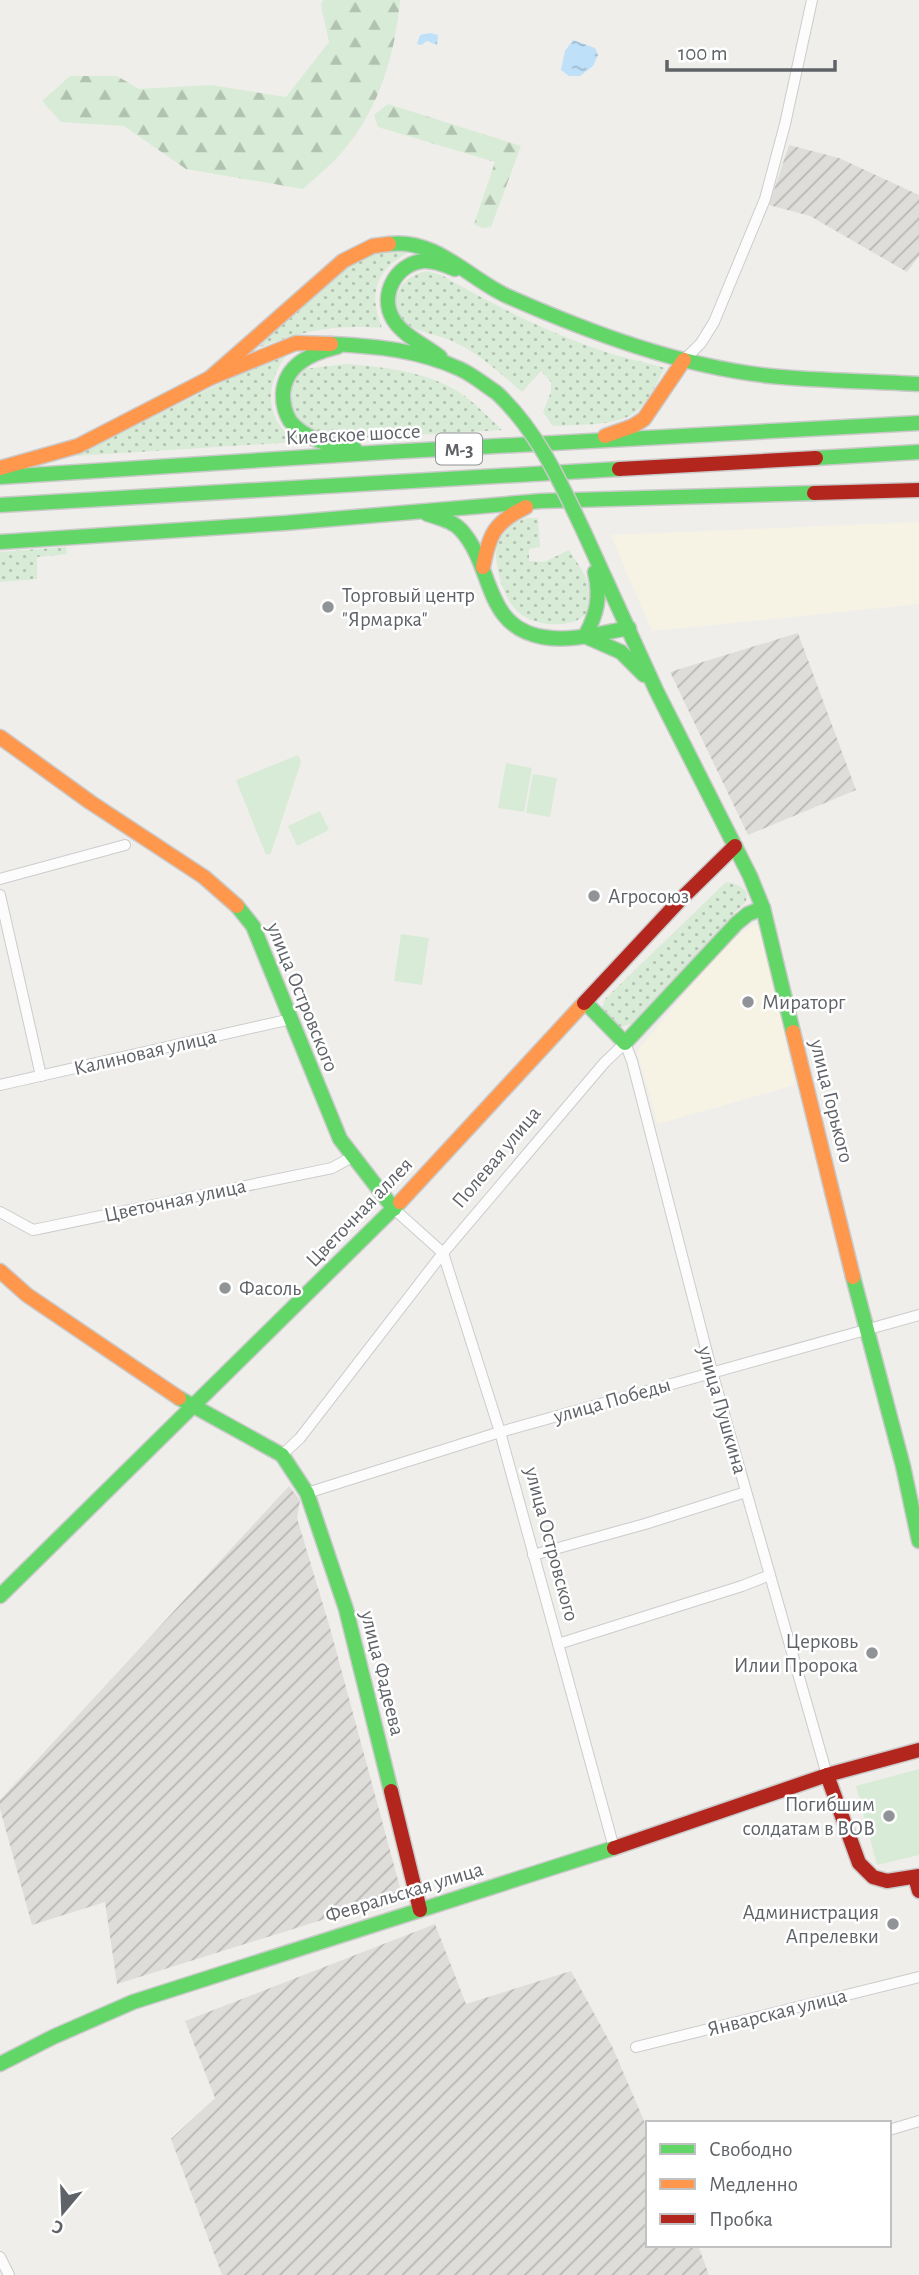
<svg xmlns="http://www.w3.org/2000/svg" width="919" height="2275" viewBox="0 0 919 2275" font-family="'Alegreya Sans',sans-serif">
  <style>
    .commercial { fill: #f7f3e4 }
    .industrial { fill: url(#industrial-furrows) }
    .grass { fill: url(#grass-dots) }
    .forest { fill: url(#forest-firs) }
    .park { fill: #d8ebd6 }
    .water { fill: url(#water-ripples) }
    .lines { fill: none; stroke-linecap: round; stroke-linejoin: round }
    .street-casing { stroke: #cbcccc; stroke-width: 12 }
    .fast-casing { stroke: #cacacb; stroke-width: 17 }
    .slow-casing { stroke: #cacacb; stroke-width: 17 }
    .jam-casing { stroke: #cacacb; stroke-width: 17 }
    .street { stroke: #fdfcfc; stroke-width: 10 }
    .fast { stroke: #63d668; stroke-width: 14 }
    .slow { stroke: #ff974d; stroke-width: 14 }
    .jam { stroke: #b3261e; stroke-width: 14 }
    .fast-bridge-casing { stroke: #cacacb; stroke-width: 17; stroke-linecap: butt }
    .fast-bridge { stroke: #63d668; stroke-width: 14 }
    .poi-dot { fill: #919496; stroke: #fff; stroke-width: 2.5 }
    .labels { text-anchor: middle; stroke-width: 5; stroke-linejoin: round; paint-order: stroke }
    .shield { fill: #fff; stroke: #8f9295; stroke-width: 2 }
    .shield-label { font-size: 19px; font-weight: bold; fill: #5f6368 }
    .street-label { font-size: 21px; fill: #5f6368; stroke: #fff }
    .poi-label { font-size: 21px; fill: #5f6368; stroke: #fff; text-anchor: start }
  </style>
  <defs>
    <pattern id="industrial-furrows" width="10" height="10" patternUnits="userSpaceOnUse" patternTransform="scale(1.75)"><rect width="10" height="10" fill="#dfddda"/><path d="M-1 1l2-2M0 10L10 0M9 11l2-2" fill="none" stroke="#b8b7b5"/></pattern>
    <pattern id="grass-dots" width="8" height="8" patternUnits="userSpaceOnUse" patternTransform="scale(1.75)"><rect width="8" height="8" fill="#d8ebd6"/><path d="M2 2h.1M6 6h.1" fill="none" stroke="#b2c2b1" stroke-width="1.8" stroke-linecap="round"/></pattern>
    <pattern id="forest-firs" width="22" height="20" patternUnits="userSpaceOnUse" patternTransform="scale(1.75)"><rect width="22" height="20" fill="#d8ebd6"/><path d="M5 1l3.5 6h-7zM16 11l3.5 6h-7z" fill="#b2c2b1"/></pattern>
    <pattern id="water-ripples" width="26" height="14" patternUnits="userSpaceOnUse" patternTransform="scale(1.75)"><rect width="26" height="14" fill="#bfe0f9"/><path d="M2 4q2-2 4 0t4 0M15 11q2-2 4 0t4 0" fill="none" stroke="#9eb9cd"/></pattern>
  </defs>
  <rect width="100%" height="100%" fill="#efeeea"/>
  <!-- commercial -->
  <g class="commercial">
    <polygon points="919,522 919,604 652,631 611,535"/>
    <polygon points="754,924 763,930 795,1085 658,1124 637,1051 725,945"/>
  </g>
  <!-- industrial -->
  <g class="industrial">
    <polygon points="789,145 839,158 919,195 919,256 907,272 810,216 769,205"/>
    <polygon points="798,633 856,790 748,835 670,672"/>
    <polygon points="289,1486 300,1500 297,1518 330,1628 402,1895 117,1984 105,1902 32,1925 0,1809 0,1800"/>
    <polygon points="435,1924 466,2004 571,1971 612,2046 648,2130 648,2245 698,2245 709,2275 222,2275 171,2139 215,2098 185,2021"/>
  </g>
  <!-- grass -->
  <g class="grass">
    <path d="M413 250C378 267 367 290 382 328 334 324 302 331 257 348L345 268 379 252Z"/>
    <path d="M427 271 441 275C492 304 546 332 603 351 623 358 644 362 665 368 657 382 650 398 638 410 621 427 577 424 553 426L543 412 551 392V382L541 371 522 392C500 373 479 353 452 341 438 334 417 333 406 323 384 302 402 275 427 271Z"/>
    <path d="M287 354C265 384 263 419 297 442L75 456 243 372Z"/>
    <path d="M346 364C385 367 433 372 466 397 479 407 490 419 502 430L340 439 325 436 300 424 292 412V388L298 372 304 369Z"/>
    <path d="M527 518H538L540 547 529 549V561L544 562 569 550C577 563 588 577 591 592 598 630 543 630 522 615 505 603 498 577 496 557 495 538 510 523 527 518Z"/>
    <polygon points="66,547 67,554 37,557 37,579 0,582 0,552"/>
    <path d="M726 882C736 883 741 886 747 893L746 901 634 1023 621 1027 610 1019 602 1008 605 999Z"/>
  </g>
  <!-- forest -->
  <g class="forest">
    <path d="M323 0H400C395 55 379 109 343 151 331 165 316 177 303 189L186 169 124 126 61 122 42 101 70 76H117L139 89 211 85 286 97 329 42 321 5Z"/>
    <polygon points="388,104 521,146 491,227 482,228 474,224 495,162 378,127 374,115"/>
  </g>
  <!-- park -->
  <g class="park">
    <polygon points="298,755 301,762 271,853 266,855 236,780"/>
    <polygon points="506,763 532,768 524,812 498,808"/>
    <polygon points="533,774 557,778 550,817 526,813"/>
    <polygon points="320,811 329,830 297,846 288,826"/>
    <polygon points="401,934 429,938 422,985 394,981"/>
    <polygon points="919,1769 919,1855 877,1865 856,1786"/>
  </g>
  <!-- water -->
  <g class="water">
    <polygon points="430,33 438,35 437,45 427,41 421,45 417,44 420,35"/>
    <polygon points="573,40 595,48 598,55 593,66 580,76 569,76 561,70 565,51"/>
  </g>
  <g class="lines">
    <defs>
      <g id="street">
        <polyline points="684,360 701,343 714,322 765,199 785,124 812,0"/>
        <polyline points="0,879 125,845"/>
        <polyline points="0,895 41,1076"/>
        <polyline points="0,1085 291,1019"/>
        <polyline points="394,1209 443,1253 500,1432 614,1848"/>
        <polyline points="0,1212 33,1230 332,1168 352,1157"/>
        <polyline points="282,1455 300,1438 443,1253 605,1062 625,1043 632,1061 712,1372 827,1775"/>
        <polyline points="307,1493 500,1432 919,1315"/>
        <polyline points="533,1555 645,1524 746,1492"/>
        <polyline points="558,1644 742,1586 770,1575"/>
        <polyline points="636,2047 919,1977"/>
        <polyline points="889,2130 919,2121"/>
        <polyline points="0,2257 9,2275"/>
      </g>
      <g id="fast">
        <path d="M389 244C436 238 468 278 507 296 591 333 679 366 770 376 820 381 870 381 919 384"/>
        <path d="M331 344C376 346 419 350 460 369 473 375 485 385 497 393"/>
        <path d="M337 347C312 353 285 364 283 394 283 403 285 413 290 421 305 440 332 446 355 449"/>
        <path d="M440 357C425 345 403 336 393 319 379 295 396 264 423 261 434 260 445 265 455 269"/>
        <polyline points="816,458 919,452"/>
        <polyline points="0,477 387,452 919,423"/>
        <polyline points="0,505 619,469"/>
        <path d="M427 514C439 518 453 521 461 530 494 566 483 627 543 637 571 642 601 633 629 628"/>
        <polyline points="584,532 656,690 750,876 763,908 793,1032"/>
        <polyline points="0,542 285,523 541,501 814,493"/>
        <path d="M585 636C597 614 601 597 595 572"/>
        <polyline points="587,637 621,652 644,675"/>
        <polyline points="237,906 253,926 340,1139 394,1209"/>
        <polyline points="585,1002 625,1043 737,923 748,914 763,908"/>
        <polyline points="853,1277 903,1466 919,1541"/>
        <polyline points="179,1398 282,1455 307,1493 346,1609 391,1791"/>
        <polyline points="0,1596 400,1202"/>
        <polyline points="0,2064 53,2037 133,2002 614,1848"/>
      </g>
      <g id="slow">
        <polyline points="210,378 343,261 373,246 389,244"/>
        <polyline points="605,436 633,426 644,419 684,360"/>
        <polyline points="0,468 78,446 210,378 296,343 331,344"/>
        <path d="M483 567C489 534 495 522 526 507"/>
        <polyline points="0,737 90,802 204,877 237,906"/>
        <polyline points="793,1032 853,1277"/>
        <polyline points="400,1202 584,1003"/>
        <polyline points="0,1271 27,1295 179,1398"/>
      </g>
      <g id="jam">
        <polyline points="619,469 816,458"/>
        <polyline points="814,493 919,490"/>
        <polyline points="584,1003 681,899 735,846"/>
        <polyline points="827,1775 859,1863 873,1877 887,1881 919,1876"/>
        <polyline points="391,1791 420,1910"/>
        <polyline points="614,1848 827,1775 919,1750"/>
        <polyline points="915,1877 919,1891"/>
      </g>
    </defs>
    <!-- street casing -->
    <use href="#street" class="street-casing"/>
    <!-- fast casing -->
    <use href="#fast" class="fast-casing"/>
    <!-- slow casing -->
    <use href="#slow" class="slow-casing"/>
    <!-- jam casing -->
    <use href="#jam" class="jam-casing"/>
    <!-- street -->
    <use href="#street" class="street"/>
    <!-- fast -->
    <use href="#fast" class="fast"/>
    <!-- slow -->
    <use href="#slow" class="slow"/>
    <!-- jam -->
    <use href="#jam" class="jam"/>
    <defs>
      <path id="fast-bridge" d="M497 393C538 432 560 481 584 532"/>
    </defs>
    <!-- fast-bridge casing -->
    <use href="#fast-bridge" class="fast-bridge-casing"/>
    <!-- fast-bridge -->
    <use href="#fast-bridge" class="fast-bridge"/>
  </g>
  <!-- markers -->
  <g class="poi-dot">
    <circle cx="328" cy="607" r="7"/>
    <circle cx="594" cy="896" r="7"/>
    <circle cx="748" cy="1002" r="7"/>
    <circle cx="225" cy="1288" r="7"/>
    <circle cx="872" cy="1653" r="7"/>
    <circle cx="889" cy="1816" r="7"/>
    <circle cx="893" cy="1924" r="7"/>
  </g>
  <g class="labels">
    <!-- shield labels -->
    <rect class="shield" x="436" y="433.5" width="46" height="31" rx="5"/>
    <g class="shield-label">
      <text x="459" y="456">М-3</text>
    </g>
    <!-- street labels -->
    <g class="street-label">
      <text transform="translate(353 434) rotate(-3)" y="7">Киевское шоссе</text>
      <text transform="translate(303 997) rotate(68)" y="7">улица Островского</text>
      <text transform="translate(145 1052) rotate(-13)" y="7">Калиновая улица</text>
      <text transform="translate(832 1101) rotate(76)" y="7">улица Горького</text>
      <text transform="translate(496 1157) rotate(-50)" y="7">Полевая улица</text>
      <text transform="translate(175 1200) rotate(-12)" y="7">Цветочная улица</text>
      <text transform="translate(359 1212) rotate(-46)" y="7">Цветочная аллея</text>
      <text transform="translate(612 1400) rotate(-16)" y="7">улица Победы</text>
      <text transform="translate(723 1410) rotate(74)" y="7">улица Пушкина</text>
      <text transform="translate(552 1544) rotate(75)" y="7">улица Островского</text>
      <text transform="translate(383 1673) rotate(76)" y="7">улица Фадеева</text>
      <text transform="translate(404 1892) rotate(-17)" y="7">Февральская улица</text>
      <text transform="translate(777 2012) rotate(-14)" y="7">Январская улица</text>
    </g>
    <!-- poi labels -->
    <g class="poi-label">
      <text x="342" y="602">Торговый центр<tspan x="342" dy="24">"Ярмарка"</tspan></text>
      <text x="608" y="903">Агросоюз</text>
      <text x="762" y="1009">Мираторг</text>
      <text x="239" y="1295">Фасоль</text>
      <text x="858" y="1648" text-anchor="end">Церковь<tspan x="858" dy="24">Илии Пророка</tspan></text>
      <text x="875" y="1811" text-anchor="end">Погибшим<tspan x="875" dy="24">солдатам в ВОВ</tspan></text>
      <text x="879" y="1919" text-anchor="end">Администрация<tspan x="879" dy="24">Апрелевки</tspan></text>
    </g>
  </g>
  <!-- legend -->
  <rect x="646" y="2121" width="245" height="126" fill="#ffffff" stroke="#bfc1c3" stroke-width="2"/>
  <rect x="660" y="2144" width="35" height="10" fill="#63d668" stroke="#bfc1c3" stroke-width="2"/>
  <text x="709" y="2156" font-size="21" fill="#5f6368">Свободно</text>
  <rect x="660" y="2179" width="35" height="10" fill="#ff974d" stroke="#bfc1c3" stroke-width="2"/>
  <text x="709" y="2191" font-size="21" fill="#5f6368">Медленно</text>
  <rect x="660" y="2214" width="35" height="10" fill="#b3261e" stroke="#bfc1c3" stroke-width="2"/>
  <text x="709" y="2226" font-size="21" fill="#5f6368">Пробка</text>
  <!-- north arrow -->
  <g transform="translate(63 2212) rotate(199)" stroke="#ffffff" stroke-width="5" paint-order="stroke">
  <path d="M0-5L12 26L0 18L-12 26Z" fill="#5f6368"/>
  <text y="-10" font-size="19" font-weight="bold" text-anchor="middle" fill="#5f6368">С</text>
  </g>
  <!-- scale -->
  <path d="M667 60v10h168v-10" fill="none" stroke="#5f6368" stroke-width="3.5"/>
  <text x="678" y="60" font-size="21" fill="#5f6368" stroke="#ffffff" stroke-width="5" paint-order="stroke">100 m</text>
</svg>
